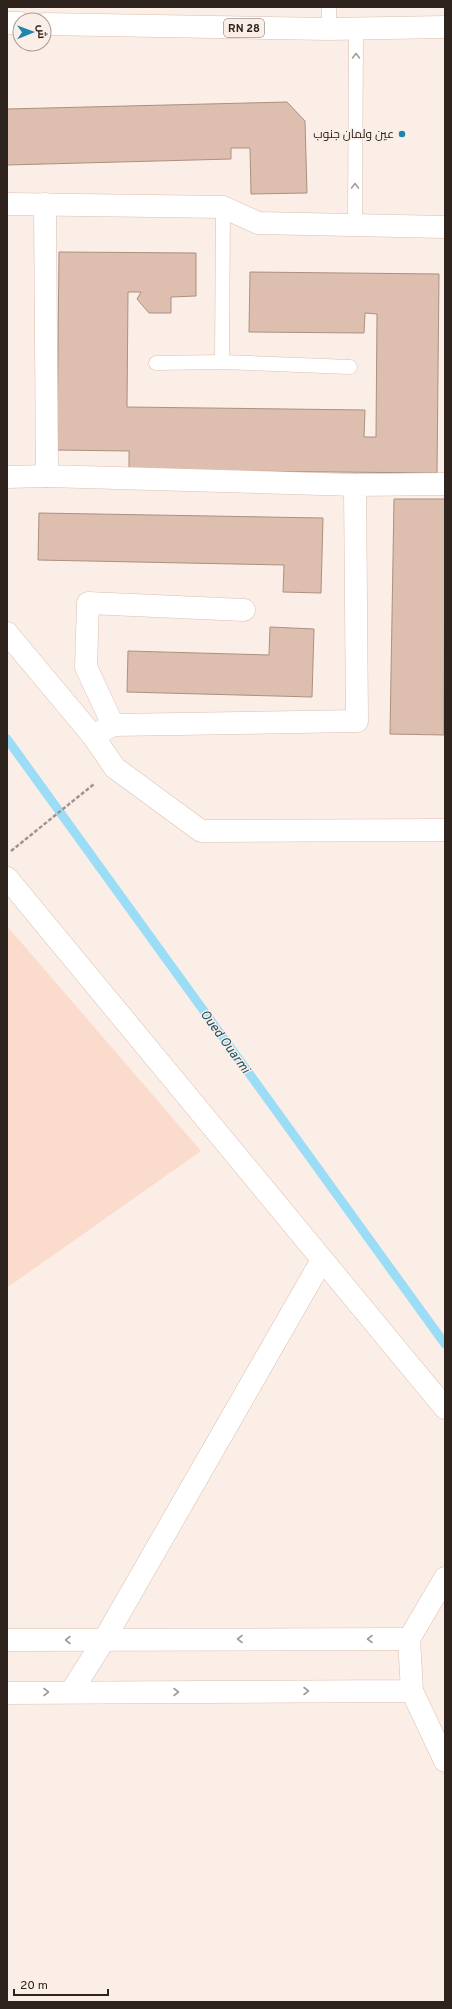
<svg xmlns="http://www.w3.org/2000/svg" width="452" height="2009" viewBox="0 0 452 2009" font-family="Overpass,Cairo,sans-serif">
  <style>
    .built { fill: #fbdccc }
    .lines { fill: none; stroke-linecap: round; stroke-linejoin: round }
    .stream { stroke: #9bddf7; stroke-width: 9 }
    .building { fill: #ddbeaf; stroke: #ac9081 }
    .lane-casing { stroke: #ddbeaf; stroke-width: 15 }
    .street-casing { stroke: #ddbeaf; stroke-width: 23 }
    .secondary-casing { stroke: #ddbeaf; stroke-width: 23 }
    .primary-casing { stroke: #ddbeaf; stroke-width: 23 }
    .path { stroke: #a1958f; stroke-width: 2.5; stroke-dasharray: 4 2; stroke-linecap: butt }
    .lane { stroke: #fff; stroke-width: 14 }
    .street { stroke: #fff; stroke-width: 22 }
    .secondary { stroke: #fff; stroke-width: 22 }
    .primary { stroke: #fff; stroke-width: 22 }
    .oneway { stroke: #a19c99 }
    .poi-dot { fill: #1f84ae; stroke: #faeee7; stroke-width: 1.5 }
    .labels { text-anchor: middle; stroke-width: 3; stroke-linejoin: round; paint-order: stroke }
    .shield { fill: #faeee7; stroke: #6b605a; stroke-width: 1 }
    .shield-label { font-size: 11px; font-weight: bold; fill: #2e231d }
    .poi-label { font-size: 12px; fill: #2e231d; stroke: #faeee7; text-anchor: end }
    .water-label { font-size: 13px; font-style: italic; fill: #1e5466; stroke: #faeee7 }
  </style>
  <rect width="100%" height="100%" fill="#faeee7"/>
  <!-- built -->
  <polygon class="built" points="7,926 201,1151 8,1287 7,1286"/>
  <g class="lines">
    <!-- stream -->
    <polyline class="stream" points="7,739 445,1344"/>
  </g>
  <!-- building -->
  <g class="building">
    <polygon points="287,102 305,121 307,193 251,194 250,148 231,148 231,159 7,165 7,109"/>
    <polygon points="59,252 196,253 196,296 171,297 171,313 149,313 137,299 141,292 128,292 127,407 365,410 364,437 376,437 377,314 365,313 364,333 249,332 250,272 439,274 437,473 129,470 129,451 57,450"/>
    <polygon points="394,499 445,499 444,735 390,734"/>
    <polygon points="39,513 323,518 321,593 283,592 284,565 38,560"/>
    <polygon points="270,627 314,629 312,697 127,692 128,651 269,655"/>
  </g>
  <g class="lines">
    <defs>
      <g id="lane">
        <polyline points="329,7 329,29"/>
        <polyline points="355,225 356,29"/>
        <polyline points="222,362 223,207"/>
        <polyline points="156,363 222,362 350,367"/>
      </g>
      <g id="street">
        <polyline points="7,204 223,207 258,223 445,227"/>
        <polyline points="45,204 47,476 355,485"/>
        <polyline points="7,477 47,476"/>
        <polyline points="445,484 355,485 357,721 113,725 93,736 115,768 201,831 445,830"/>
        <polyline points="7,633 93,736"/>
        <polyline points="113,725 86,667 88,603 244,610"/>
        <polyline points="7,878 445,1408"/>
        <polyline points="412,1691 445,1761"/>
        <polyline points="71,1692 104,1640 322,1260"/>
      </g>
      <g id="secondary">
        <polyline points="7,1640 409,1639"/>
        <polyline points="7,1693 412,1691 409,1639 445,1578"/>
      </g>
      <g id="primary">
        <polyline points="7,23 20,23"/>
        <polyline points="44,24 329,29 445,27"/>
      </g>
    </defs>
    <!-- lane casing -->
    <use href="#lane" class="lane-casing"/>
    <!-- street casing -->
    <use href="#street" class="street-casing"/>
    <!-- secondary casing -->
    <use href="#secondary" class="secondary-casing"/>
    <!-- primary casing -->
    <use href="#primary" class="primary-casing"/>
    <!-- path -->
    <polyline class="path" points="11,851 94,784"/>
    <!-- lane -->
    <use href="#lane" class="lane"/>
    <!-- street -->
    <use href="#street" class="street"/>
    <!-- secondary -->
    <use href="#secondary" class="secondary"/>
    <!-- primary -->
    <use href="#primary" class="primary"/>
  </g>
  <!-- one-way arrows -->
  <defs><path id="oneway-chevron" d="M-2-3.5L2.5 0L-2 3.5" fill="none" stroke-width="1.6" stroke-linecap="round" stroke-linejoin="round"/></defs>
  <g class="oneway">
    <use href="#oneway-chevron" transform="translate(356 56) rotate(-90)"/>
    <use href="#oneway-chevron" transform="translate(355 186) rotate(-90)"/>
    <use href="#oneway-chevron" transform="translate(240 1639) rotate(180)"/>
    <use href="#oneway-chevron" transform="translate(370 1639) rotate(180)"/>
    <use href="#oneway-chevron" transform="translate(68 1640) rotate(180)"/>
    <use href="#oneway-chevron" transform="translate(306 1691)"/>
    <use href="#oneway-chevron" transform="translate(46 1692)"/>
    <use href="#oneway-chevron" transform="translate(176 1692)"/>
  </g>
  <!-- markers -->
  <circle class="poi-dot" cx="402" cy="134" r="4"/>
  <g class="labels">
    <!-- shield labels -->
    <rect class="shield" x="224" y="19" width="40" height="18" rx="3"/>
    <g class="shield-label">
      <text x="244" y="32">RN 28</text>
    </g>
    <!-- poi labels -->
    <g class="poi-label">
      <text x="394" y="138">عين ولمان جنوب</text>
    </g>
    <!-- water labels -->
    <g class="water-label">
      <text transform="translate(226 1041) rotate(54)" y="5">Oued Ouarmi</text>
    </g>
  </g>
  <!-- border -->
  <rect width="452" height="2009" fill="none" stroke="#2e231d" stroke-width="16"/>
  <!-- north arrow -->
  <g transform="translate(32 32) rotate(89)"><circle r="19" fill="#faeee7" stroke="#a89d96"/>
  <path d="M0-3L7 15L0 10L-7 15Z" fill="#1f84ae"/>
  <text y="-6" font-size="11" font-weight="bold" text-anchor="middle" fill="#2e231d">ش</text>
  </g>
  <!-- scale -->
  <path d="M14 1989v6h94v-6" fill="none" stroke="#2e231d" stroke-width="2"/>
  <text x="20" y="1989" font-size="12" fill="#2e231d" stroke="#faeee7" stroke-width="3" paint-order="stroke">20 m</text>
</svg>
